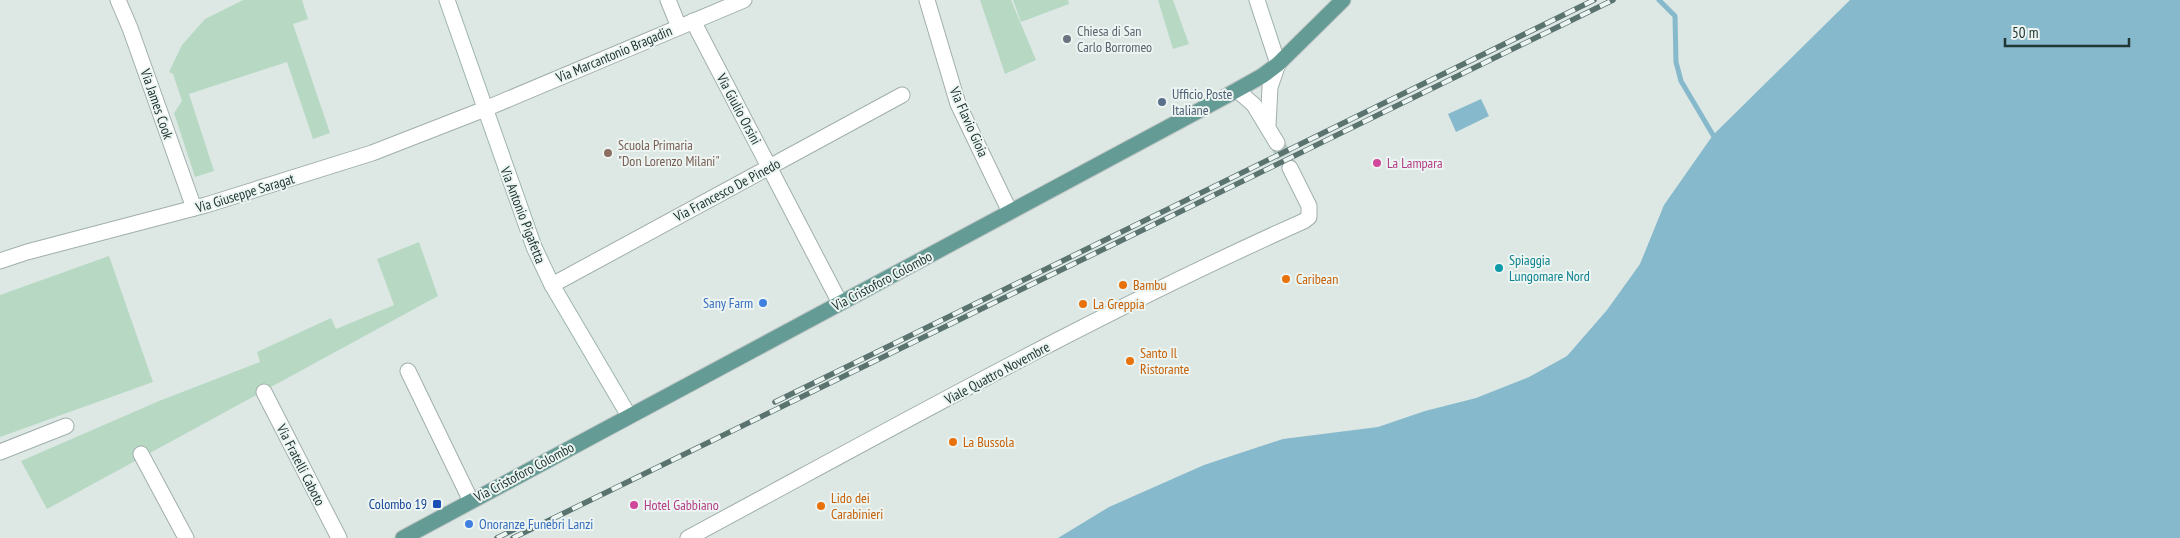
<svg xmlns="http://www.w3.org/2000/svg" width="2180" height="538" viewBox="0 0 2180 538" font-family="'PT Sans Narrow',sans-serif">
  <style>
    .green { fill: #b7d9c4 }
    .water { fill: #87b9cc }
    .lines { fill: none; stroke-linecap: round; stroke-linejoin: round }
    .stream { stroke: #87b9cc; stroke-width: 5 }
    .street-tunnel { stroke: #b7c5c2; stroke-width: 15; stroke-dasharray: 15 8; stroke-linecap: butt }
    .street-casing { stroke: #a1afac; stroke-width: 17 }
    .secondary-casing { stroke: #9db4ae; stroke-width: 17 }
    .primary-casing { stroke: #bcc3c2; stroke-width: 17 }
    .street { stroke: #fff; stroke-width: 15 }
    .secondary { stroke: #fff; stroke-width: 15 }
    .primary { stroke: #649c95; stroke-width: 15 }
    .rail-casing { stroke: #5a736f; stroke-width: 5.5 }
    .rail { stroke: #edf5f2; stroke-width: 4; stroke-dasharray: 11; stroke-linecap: butt }
    .worship-dot { fill: #6b7280; stroke: #edf5f2; stroke-width: 2 }
    .service-dot { fill: #5c6f8a; stroke: #edf5f2; stroke-width: 2 }
    .education-dot { fill: #8d6e63; stroke: #edf5f2; stroke-width: 2 }
    .hotel-dot { fill: #d1479c; stroke: #edf5f2; stroke-width: 2 }
    .culture-dot { fill: #0f9aa8; stroke: #edf5f2; stroke-width: 2 }
    .food-dot { fill: #e8710a; stroke: #edf5f2; stroke-width: 2 }
    .shop-dot { fill: #3f7fe0; stroke: #edf5f2; stroke-width: 2 }
    .transit-dot { fill: #1a4fb4; stroke: #edf5f2; stroke-width: 2 }
    .labels { text-anchor: middle; stroke-width: 4; stroke-linejoin: round; paint-order: stroke }
    .worship-label { font-size: 14px; fill: #5b616d; stroke: #edf5f2; text-anchor: start }
    .street-label { font-size: 14px; fill: #203734; stroke: #edf5f2 }
    .service-label { font-size: 14px; fill: #4e5e75; stroke: #edf5f2; text-anchor: start }
    .education-label { font-size: 14px; fill: #785e54; stroke: #edf5f2; text-anchor: start }
    .hotel-label { font-size: 14px; fill: #b23c85; stroke: #edf5f2; text-anchor: start }
    .culture-label { font-size: 14px; fill: #0d838f; stroke: #edf5f2; text-anchor: start }
    .food-label { font-size: 14px; fill: #c56008; stroke: #edf5f2; text-anchor: start }
    .shop-label { font-size: 14px; fill: #366cbe; stroke: #edf5f2; text-anchor: end }
    .transit-label { font-size: 14px; fill: #164399; stroke: #edf5f2; text-anchor: end }
  </style>
  <rect width="100%" height="100%" fill="#dde8e5"/>
  <!-- green -->
  <g class="green">
    <polygon points="243,0 302,0 308,19 293,24 330,133 313,139 287,62 189,94 214,171 195,177 174,113 182,101 173,74 169,72 182,45 205,19"/>
    <polygon points="980,0 1011,0 1036,60 1005,74"/>
    <polygon points="1013,0 1068,0 1069,4 1021,22"/>
    <polygon points="1158,0 1173,0 1189,44 1173,49"/>
    <polygon points="419,242 438,296 47,509 21,461 159,401 260,362 257,352 331,318 336,329 394,305 377,259"/>
    <polygon points="109,256 153,382 0,437 0,295"/>
  </g>
  <!-- water -->
  <g class="water">
    <polygon points="1850,0 2180,0 2180,538 1058,538 1109,507 1204,465 1283,439 1378,427 1425,411 1476,398 1529,377 1567,356 1607,310 1640,264 1664,205 1713,135"/>
    <polygon points="1481,99 1489,116 1456,132 1448,114"/>
  </g>
  <g class="lines">
    <!-- stream -->
    <polyline class="stream" points="1659,0 1675,16 1676,62 1681,81 1713,135"/>
    <!-- street-tunnel -->
    <polyline class="street-tunnel" points="1277,143 1290,168"/>
    <defs>
      <g id="street">
        <polyline points="118,0 130,28 194,208"/>
        <polyline points="668,0 679,27"/>
        <polyline points="927,0 958,104 1010,212"/>
        <polyline points="693,21 840,303"/>
        <polyline points="1237,90 1254,105 1277,143"/>
        <polyline points="1268,125 1270,87 1278,64"/>
        <polyline points="0,261 27,252 206,205 372,153 485,109 744,0"/>
        <polyline points="552,285 902,95"/>
        <polyline points="408,371 471,501"/>
        <polyline points="264,392 339,538"/>
        <polyline points="0,452 66,426"/>
        <polyline points="141,454 186,538"/>
        <path d="M688 538C891 429 1093 315 1304 221L1309 217V206L1290 168"/>
      </g>
      <g id="secondary">
        <polyline points="447,0 534,247 552,285 629,416"/>
        <polyline points="1257,0 1278,64"/>
      </g>
      <polyline id="primary" points="403,538 1228,95 1262,76 1278,64 1343,0"/>
    </defs>
    <!-- street casing -->
    <use href="#street" class="street-casing"/>
    <!-- secondary casing -->
    <use href="#secondary" class="secondary-casing"/>
    <!-- primary casing -->
    <use href="#primary" class="primary-casing"/>
    <!-- street -->
    <use href="#street" class="street"/>
    <!-- secondary -->
    <use href="#secondary" class="secondary"/>
    <!-- primary -->
    <use href="#primary" class="primary"/>
    <defs>
      <g id="rail">
        <polyline points="775,402 1594,0"/>
        <polyline points="497,538 521,526"/>
        <polyline points="513,538 1613,0"/>
      </g>
    </defs>
    <!-- rail casing -->
    <use href="#rail" class="rail-casing"/>
    <!-- rail -->
    <use href="#rail" class="rail"/>
  </g>
  <!-- markers -->
  <circle class="worship-dot" cx="1067" cy="39" r="5"/>
  <circle class="service-dot" cx="1162" cy="102" r="5"/>
  <circle class="education-dot" cx="608" cy="153" r="5"/>
  <g class="hotel-dot">
    <circle cx="1377" cy="163" r="5"/>
    <circle cx="634" cy="505" r="5"/>
  </g>
  <circle class="culture-dot" cx="1499" cy="268" r="5"/>
  <g class="food-dot">
    <circle cx="1286" cy="279" r="5"/>
    <circle cx="1123" cy="285" r="5"/>
    <circle cx="1083" cy="304" r="5"/>
    <circle cx="1130" cy="361" r="5"/>
    <circle cx="953" cy="442" r="5"/>
    <circle cx="821" cy="506" r="5"/>
  </g>
  <g class="shop-dot">
    <circle cx="763" cy="303" r="5"/>
    <circle cx="469" cy="524" r="5"/>
  </g>
  <rect class="transit-dot" x="432" y="499" width="10" height="10" rx="2.5"/>
  <g class="labels">
    <!-- worship labels -->
    <g class="worship-label">
      <text x="1077" y="36">Chiesa di San<tspan x="1077" dy="16">Carlo Borromeo</tspan></text>
    </g>
    <!-- street labels -->
    <g class="street-label">
      <text transform="translate(614 54) rotate(-23)" y="5">Via Marcantonio Bragadin</text>
      <text transform="translate(157 104) rotate(71)" y="5">Via James Cook</text>
      <text transform="translate(739 109) rotate(62)" y="5">Via Giulio Orsini</text>
      <text transform="translate(969 122) rotate(66)" y="5">Via Flavio Gioia</text>
      <text transform="translate(727 190) rotate(-28)" y="5">Via Francesco De Pinedo</text>
      <text transform="translate(245 193) rotate(-17)" y="5">Via Giuseppe Saragat</text>
      <text transform="translate(523 215) rotate(69)" y="5">Via Antonio Pigafetta</text>
      <text transform="translate(882 281) rotate(-28)" y="5">Via Cristoforo Colombo</text>
      <text transform="translate(997 373) rotate(-28)" y="5">Viale Quattro Novembre</text>
      <text transform="translate(301 465) rotate(63)" y="5">Via Fratelli Caboto</text>
      <text transform="translate(524 472) rotate(-28)" y="5">Via Cristoforo Colombo</text>
    </g>
    <!-- service labels -->
    <g class="service-label">
      <text x="1172" y="99">Ufficio Poste<tspan x="1172" dy="16">Italiane</tspan></text>
    </g>
    <!-- education labels -->
    <g class="education-label">
      <text x="618" y="150">Scuola Primaria<tspan x="618" dy="16">"Don Lorenzo Milani"</tspan></text>
    </g>
    <!-- hotel labels -->
    <g class="hotel-label">
      <text x="1387" y="168">La Lampara</text>
      <text x="644" y="510">Hotel Gabbiano</text>
    </g>
    <!-- culture labels -->
    <g class="culture-label">
      <text x="1509" y="265">Spiaggia<tspan x="1509" dy="16">Lungomare Nord</tspan></text>
    </g>
    <!-- food labels -->
    <g class="food-label">
      <text x="1296" y="284">Caribean</text>
      <text x="1133" y="290">Bambu</text>
      <text x="1093" y="309">La Greppia</text>
      <text x="1140" y="358">Santo Il<tspan x="1140" dy="16">Ristorante</tspan></text>
      <text x="963" y="447">La Bussola</text>
      <text x="831" y="503">Lido dei<tspan x="831" dy="16">Carabinieri</tspan></text>
    </g>
    <!-- shop labels -->
    <g class="shop-label">
      <text x="753" y="308">Sany Farm</text>
      <text x="479" y="529" text-anchor="start">Onoranze Funebri Lanzi</text>
    </g>
    <!-- transit labels -->
    <g class="transit-label">
      <text x="427" y="509">Colombo 19</text>
    </g>
  </g>
  <!-- scale -->
  <path d="M2005 38v8h124v-8" fill="none" stroke="#203734" stroke-width="2.5"/>
  <text x="2012" y="38" font-size="15" fill="#203734" stroke="#edf5f2" stroke-width="4" paint-order="stroke">50 m</text>
</svg>
